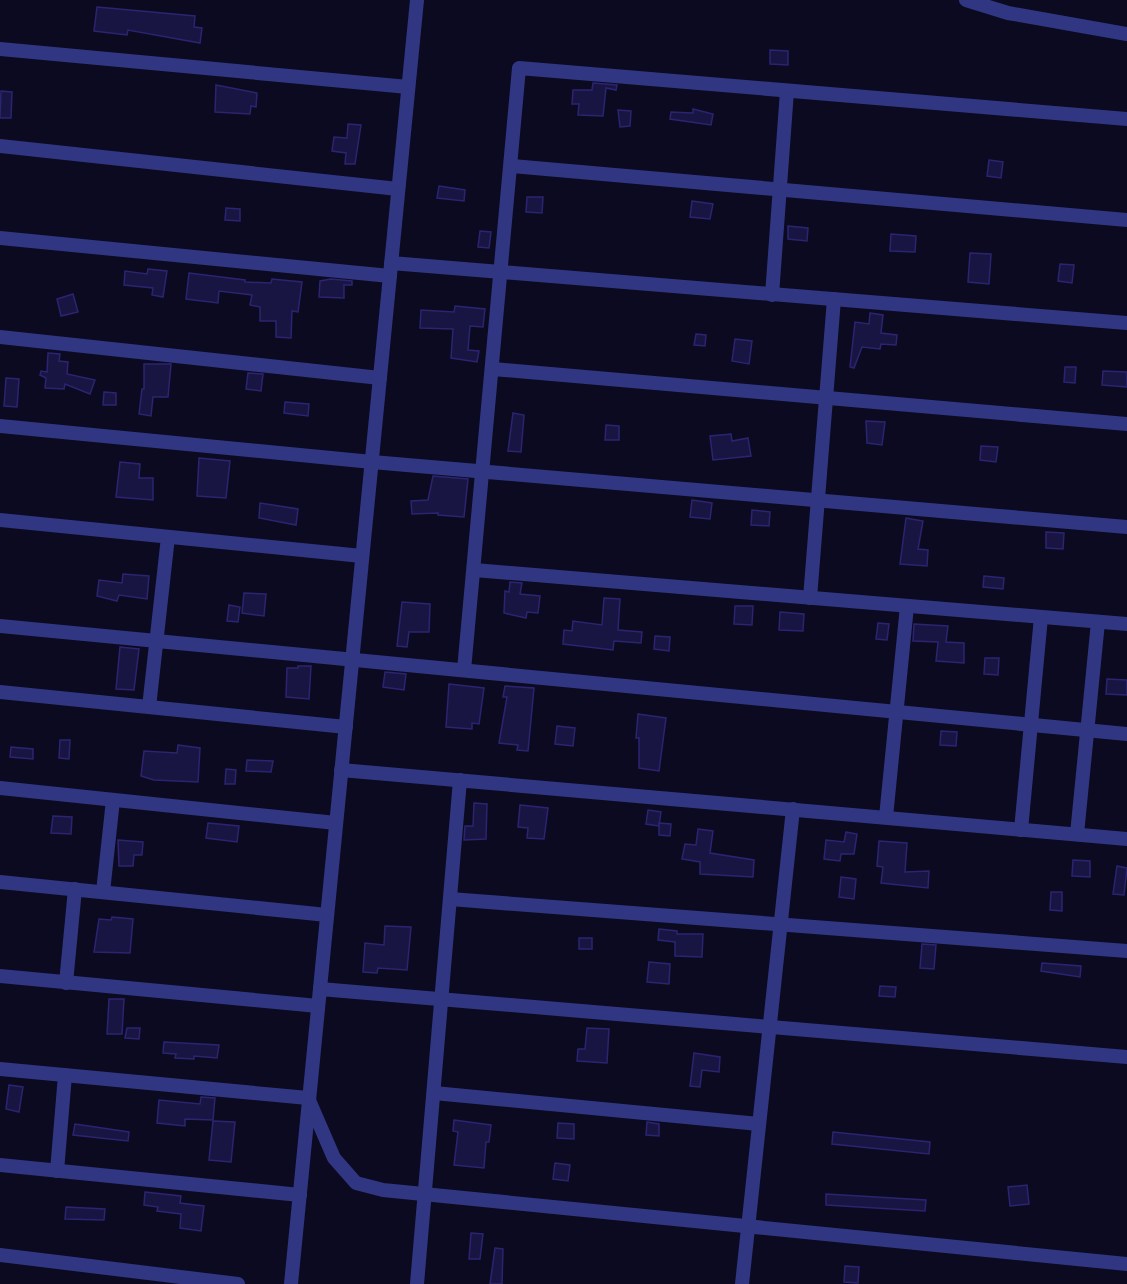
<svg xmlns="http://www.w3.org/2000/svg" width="1127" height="1284" viewBox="0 0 1127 1284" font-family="Helvetica,sans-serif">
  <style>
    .building { fill: #191542; stroke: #2b2471; stroke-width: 1.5 }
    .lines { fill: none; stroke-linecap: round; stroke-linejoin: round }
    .minor { stroke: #313683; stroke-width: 14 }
  </style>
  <rect width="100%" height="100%" fill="#0c0a20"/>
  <!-- building -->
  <g class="building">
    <polygon points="97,7 195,16 194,27 202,28 200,43 128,30 127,35 94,31"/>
    <polygon points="770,50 788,51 788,65 770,64"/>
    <polygon points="593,83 617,85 616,90 606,88 603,116 578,115 579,104 572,104 573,90 592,90"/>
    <polygon points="216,85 257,93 256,107 251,106 250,114 215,112"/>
    <polygon points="1,91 12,92 11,118 0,118"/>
    <polygon points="693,109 713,114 711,125 670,119 671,112 693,113"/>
    <polygon points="618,110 631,111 630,126 620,127"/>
    <polygon points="348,124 361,125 355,164 345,164 346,153 332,151 334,137 347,138"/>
    <polygon points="989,160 1003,162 1001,178 987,176"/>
    <polygon points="439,186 465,190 464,201 437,198"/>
    <polygon points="527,197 543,197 542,213 526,212"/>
    <polygon points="692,201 713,204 710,219 690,217"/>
    <polygon points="226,208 240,209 240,221 225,220"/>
    <polygon points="788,226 808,228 807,241 788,239"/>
    <polygon points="480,231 491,232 489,248 478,247"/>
    <polygon points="891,234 916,236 915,252 890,251"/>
    <polygon points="970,253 991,254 989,284 968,282"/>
    <polygon points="1060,264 1074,265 1072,283 1058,281"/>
    <polygon points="148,269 167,271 163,297 152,295 153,288 124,285 125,271 147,274"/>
    <polygon points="189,273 245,280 245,282 271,283 272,279 302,282 298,312 292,311 291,338 276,337 276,321 260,321 260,307 250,305 252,295 219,291 218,303 186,299"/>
    <polygon points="331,279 352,281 352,285 344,285 344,298 319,297 320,281"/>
    <polygon points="73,294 78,312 61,316 57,299"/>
    <polygon points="455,306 485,309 483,327 470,326 468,350 479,351 477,362 451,358 453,329 420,328 421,310 454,312"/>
    <polygon points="870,313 883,315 881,333 897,335 896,345 881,344 880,349 862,347 854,368 850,367 855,322 869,324"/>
    <polygon points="696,334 706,335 705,346 694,345"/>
    <polygon points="735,339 752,341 749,364 732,361"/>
    <polygon points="48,353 60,354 59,361 68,362 67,374 95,380 90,394 65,384 64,389 45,388 46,378 40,375 41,371 47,372"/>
    <polygon points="144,364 171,364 168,397 153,397 151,416 139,414 142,389 144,389"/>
    <polygon points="1065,367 1076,367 1075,383 1064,382"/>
    <polygon points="1103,371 1127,372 1127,387 1102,385"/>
    <polygon points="248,373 263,374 261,391 246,389"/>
    <polygon points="6,378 19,379 17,407 4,406"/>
    <polygon points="104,392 116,393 116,405 103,405"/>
    <polygon points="285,402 309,404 308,416 284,413"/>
    <polygon points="513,413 524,415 521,452 508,451"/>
    <polygon points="866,421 885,422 882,445 867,443"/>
    <polygon points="606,425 619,426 619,440 605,440"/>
    <polygon points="731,434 732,441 748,438 751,456 713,460 710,436"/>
    <polygon points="981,446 998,447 996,462 980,460"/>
    <polygon points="199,458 230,461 226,498 197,496"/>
    <polygon points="120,462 140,464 139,478 153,478 153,500 116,497"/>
    <polygon points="433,476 468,479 464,517 438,515 438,513 412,514 411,501 428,500"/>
    <polygon points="692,500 712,503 710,519 690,517"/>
    <polygon points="260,503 298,509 296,525 259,518"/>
    <polygon points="752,510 770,512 769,526 751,525"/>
    <polygon points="906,518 923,521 918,549 928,550 927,566 900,564"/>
    <polygon points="1046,532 1064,533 1063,549 1046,548"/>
    <polygon points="123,574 149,576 147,599 119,595 117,601 97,596 99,580 122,583"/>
    <polygon points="984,576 1004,578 1003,589 983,587"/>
    <polygon points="510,582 522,583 520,594 540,596 538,613 527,612 526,618 504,613 505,591 509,592"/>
    <polygon points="244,593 266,594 264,616 242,613"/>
    <polygon points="604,598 620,599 618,630 642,632 641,643 614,641 613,650 563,644 564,630 572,631 573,621 602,625"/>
    <polygon points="402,602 430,604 429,632 409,632 407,647 397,646"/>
    <polygon points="229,605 240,607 238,622 227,621"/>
    <polygon points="735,606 753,606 752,625 734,624"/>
    <polygon points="780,612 804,614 803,631 779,630"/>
    <polygon points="878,623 889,624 887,640 876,639"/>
    <polygon points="914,624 948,626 946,642 964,643 964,663 936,661 938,642 913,641"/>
    <polygon points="655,636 670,637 669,651 654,649"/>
    <polygon points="120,647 139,649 134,690 116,689"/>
    <polygon points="985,658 999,658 998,675 984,674"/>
    <polygon points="298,666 311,666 309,699 286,697 287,668 298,668"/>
    <polygon points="385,672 406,674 404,690 383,687"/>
    <polygon points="1107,679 1127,680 1127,695 1106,694"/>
    <polygon points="449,684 484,688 479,724 472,723 472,729 446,727"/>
    <polygon points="505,686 534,688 528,751 517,750 518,745 499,743 507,697 503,697"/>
    <polygon points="638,714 666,718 659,771 639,768 639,738 636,738"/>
    <polygon points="557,726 575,728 573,746 555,744"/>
    <polygon points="941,731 957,732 956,746 940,745"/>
    <polygon points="60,740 70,740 69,759 59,758"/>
    <polygon points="178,745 200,748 198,782 154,780 141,776 144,751 177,753"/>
    <polygon points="11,747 33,749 33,759 10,757"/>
    <polygon points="247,760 273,761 271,772 246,771"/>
    <polygon points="226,769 236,770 235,784 225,784"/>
    <polygon points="474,803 487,804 486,839 464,840 465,826 473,826"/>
    <polygon points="520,805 548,808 544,839 527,838 528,828 518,827"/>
    <polygon points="648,810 661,812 659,826 646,824"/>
    <polygon points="53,816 72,817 71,834 51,833"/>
    <polygon points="208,823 239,826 237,842 206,838"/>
    <polygon points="659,823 671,824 670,836 659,835"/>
    <polygon points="698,829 713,831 710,853 754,860 753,877 700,874 700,862 682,859 685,844 696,845"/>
    <polygon points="846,832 857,834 854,854 841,854 840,861 824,859 826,840 844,842"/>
    <polygon points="118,840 143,842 142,855 134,855 133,866 119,866"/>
    <polygon points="879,841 907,843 905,872 929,871 928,888 881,883 883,867 877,866"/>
    <polygon points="1073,860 1090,861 1090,877 1072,876"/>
    <polygon points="1117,866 1127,868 1124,895 1113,894"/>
    <polygon points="841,877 856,879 854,899 839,897"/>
    <polygon points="1051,892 1062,892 1062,911 1050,910"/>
    <polygon points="112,917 133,919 130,953 94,952 99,919 111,920"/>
    <polygon points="385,926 411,927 407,970 378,968 377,973 363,972 365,943 384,945"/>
    <polygon points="659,929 677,931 677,934 703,934 702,957 675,956 675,942 658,940"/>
    <rect x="579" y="938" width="13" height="11"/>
    <polygon points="922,944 936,945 934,969 920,968"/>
    <polygon points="649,962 670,964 669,984 647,982"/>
    <polygon points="1042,963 1081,966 1080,977 1041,971"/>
    <polygon points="880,986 896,987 895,997 879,996"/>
    <polygon points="109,999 124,999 122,1034 107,1034"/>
    <polygon points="127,1028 140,1028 139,1039 125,1038"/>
    <polygon points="587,1028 609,1029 607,1063 577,1061 578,1049 585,1049"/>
    <polygon points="164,1042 219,1045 217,1058 194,1056 194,1059 175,1058 176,1054 163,1053"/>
    <polygon points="694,1053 720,1057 719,1072 702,1070 700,1087 690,1086"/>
    <polygon points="9,1085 23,1087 19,1112 6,1109"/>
    <polygon points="201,1097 215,1098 213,1120 185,1119 185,1126 157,1123 159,1100 200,1104"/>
    <polygon points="454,1120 491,1125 489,1142 486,1142 484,1168 454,1165 458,1132 453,1131"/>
    <polygon points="213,1121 235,1122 231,1162 209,1160"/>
    <polygon points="647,1122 659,1124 659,1136 646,1135"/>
    <polygon points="558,1123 574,1124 574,1139 557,1138"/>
    <polygon points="75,1124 129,1132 128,1141 73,1135"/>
    <polygon points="833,1132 930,1142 929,1154 832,1144"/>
    <polygon points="555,1163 570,1165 568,1181 553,1179"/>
    <polygon points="1027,1185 1029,1204 1010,1206 1008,1187"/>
    <polygon points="145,1192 181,1196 180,1203 204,1206 201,1231 180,1228 181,1214 157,1211 158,1207 144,1205"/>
    <polygon points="826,1194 926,1200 925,1211 826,1205"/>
    <polygon points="66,1207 105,1209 104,1220 65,1219"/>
    <polygon points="471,1233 483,1234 480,1259 469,1259"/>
    <polygon points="495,1248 503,1249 502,1284 490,1284"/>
    <polygon points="845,1266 859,1267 858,1283 844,1282"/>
  </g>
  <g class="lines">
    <!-- minor -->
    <g class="minor">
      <polyline points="966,0 1008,13 1127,34"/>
      <polyline points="0,49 408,87"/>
      <polyline points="0,146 398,189"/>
      <polyline points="512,166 1127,220"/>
      <polyline points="0,238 390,276"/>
      <polyline points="391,263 1127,323"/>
      <polyline points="772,295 787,91"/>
      <polyline points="0,337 380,378"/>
      <polyline points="493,369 1127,424"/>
      <polyline points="0,426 372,462 1127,527"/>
      <polyline points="0,520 362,556"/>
      <polyline points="474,570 1127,624"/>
      <polyline points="810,598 834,299"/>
      <polyline points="0,626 1127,734"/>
      <polyline points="464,670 519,68 1127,119"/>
      <polyline points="0,692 346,727"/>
      <polyline points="149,707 168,537"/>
      <polyline points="341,770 1127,839"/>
      <polyline points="0,788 336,823"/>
      <polyline points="886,817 907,606"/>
      <polyline points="1021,830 1041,617"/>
      <polyline points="1077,834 1098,622"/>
      <polyline points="0,882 327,915"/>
      <polyline points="103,892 113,800"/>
      <polyline points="450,899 1127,951"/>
      <polyline points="0,976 318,1006"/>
      <polyline points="66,983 75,889"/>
      <polyline points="320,989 1127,1057"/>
      <polyline points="0,1069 308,1098 334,1158 356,1183 383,1190 1127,1264"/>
      <polyline points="434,1093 759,1124"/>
      <polyline points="0,1165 300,1195"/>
      <polyline points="57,1171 65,1075"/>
      <polyline points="0,1255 238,1284"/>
      <polyline points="291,1284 417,0"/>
      <polyline points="417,1284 460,780"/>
      <polyline points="742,1284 793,809"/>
    </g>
  </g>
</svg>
